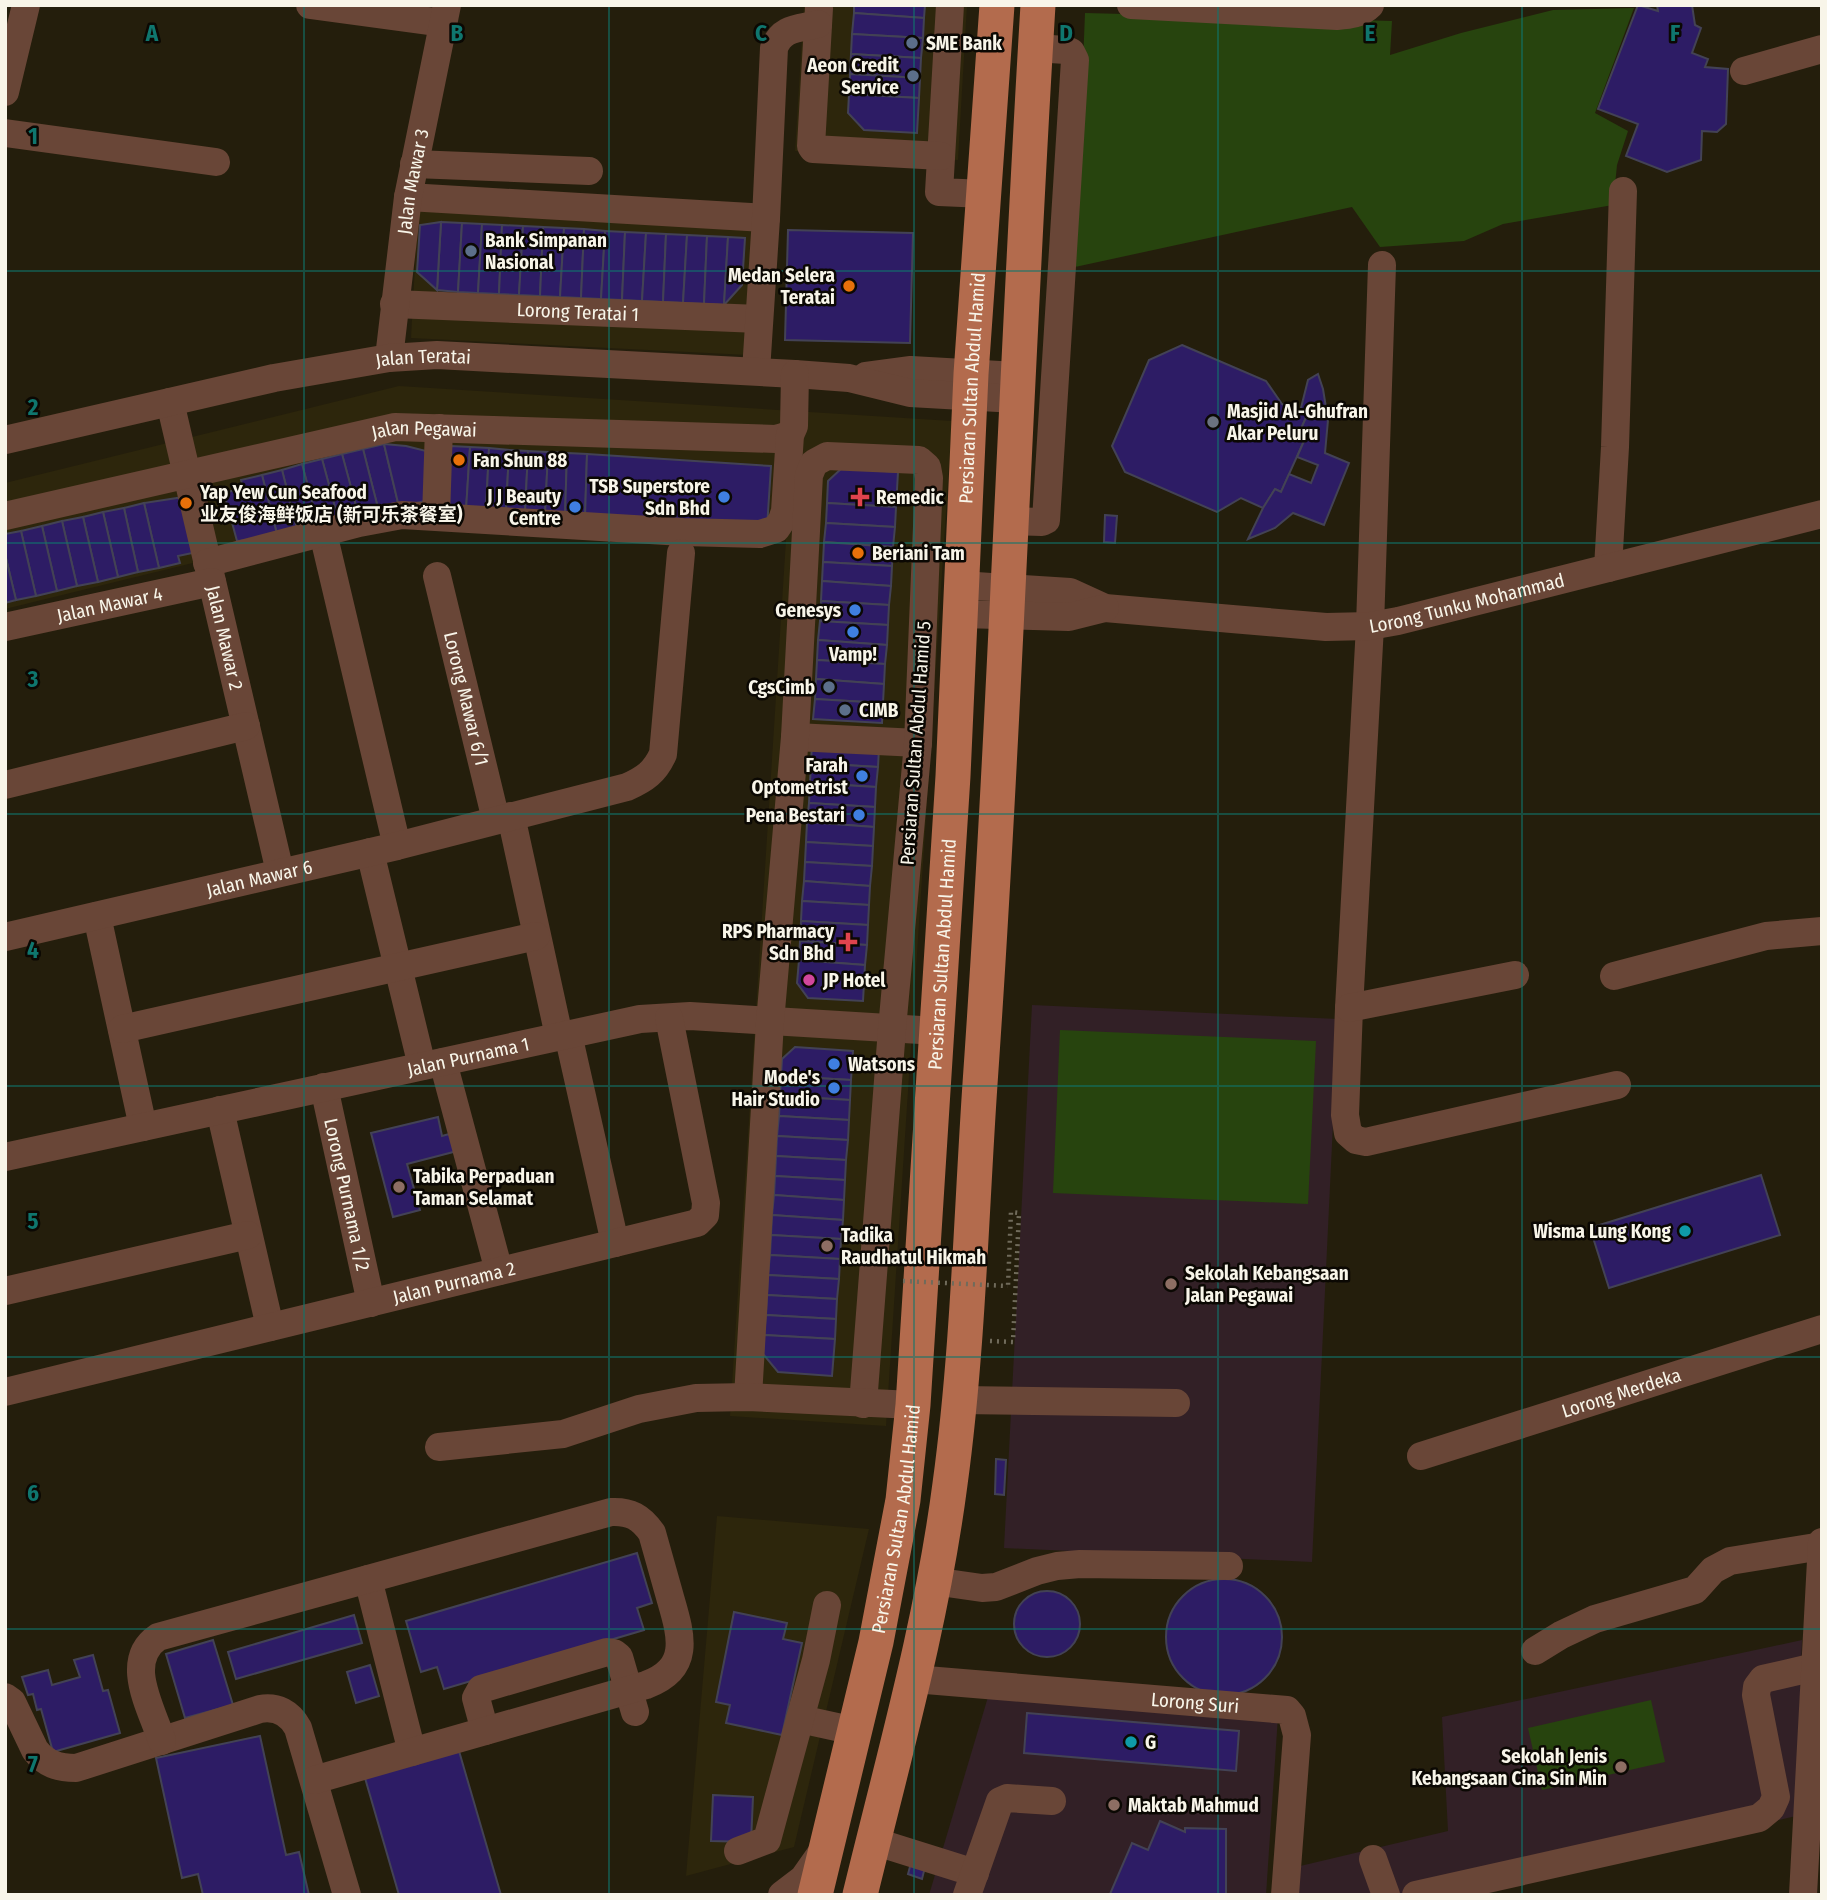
<svg xmlns="http://www.w3.org/2000/svg" width="1827" height="1900" viewBox="0 0 1827 1900" font-family="'Fira Sans Condensed','Noto Sans SC',sans-serif">
  <style>
    .built { fill: #2d260c }
    .education { fill: #322026 }
    .green { fill: #27440e }
    .building { fill: #2d1c65; stroke: #434255; stroke-width: 2 }
    .lines { fill: none; stroke-linecap: round; stroke-linejoin: round }
    .path { stroke: #706b5b; stroke-width: 4.5; stroke-dasharray: 2 5; stroke-linecap: butt }
    .minor { stroke: #694637; stroke-width: 28 }
    .major { stroke: #b36b4d; stroke-width: 35 }
    .path-bridge { stroke: #706b5b; stroke-width: 4.5; stroke-dasharray: 2 5; stroke-linecap: butt }
    .grid { fill: none; stroke: #0f766e; stroke-width: 2; stroke-opacity: 0.55 }
    .service-dot { fill: #5c6f8a; stroke: #0b0803; stroke-width: 2.5 }
    .food-dot { fill: #e8710a; stroke: #0b0803; stroke-width: 2.5 }
    .worship-dot { fill: #6b7280; stroke: #0b0803; stroke-width: 2.5 }
    .shop-dot { fill: #3f7fe0; stroke: #0b0803; stroke-width: 2.5 }
    .health-dot { fill: #e0444e; stroke: #0b0803; stroke-width: 2.5 }
    .hotel-dot { fill: #d1479c; stroke: #0b0803; stroke-width: 2.5 }
    .education-dot { fill: #8d6e63; stroke: #0b0803; stroke-width: 2.5 }
    .culture-dot { fill: #0f9aa8; stroke: #0b0803; stroke-width: 2.5 }
    .labels { text-anchor: middle; stroke-width: 5; stroke-linejoin: round; paint-order: stroke }
    .poi-label { font-size: 19px; font-weight: bold; fill: #f8f5e9; stroke: #0b0803; text-anchor: start }
    .street-label { font-size: 19px; fill: #f8f5e9; stroke: #0b0803 }
    .grid-label { font-size: 23px; text-anchor: middle; font-weight: bold; fill: #0f766e; stroke: #0b0803; stroke-width: 5; stroke-linejoin: round; paint-order: stroke }
  </style>
  <rect width="100%" height="100%" fill="#241e0c"/>
  <!-- built -->
  <g class="built">
    <polygon points="804,5 967,5 958,160 795,151"/>
    <polygon points="419,193 756,210 748,355 411,338"/>
    <polygon points="399,386 952,421 886,1426 730,1416 786,540 389,515 5,609 5,483"/>
    <polygon points="717,1516 869,1529 794,1847 686,1876"/>
  </g>
  <!-- education -->
  <g class="education">
    <polygon points="1032,1005 1338,1019 1312,1562 1004,1548"/>
    <polygon points="1802,1640 1796,1816 1452,1895 1292,1895 1296,1867 1448,1831 1442,1717"/>
    <polygon points="988,1697 1278,1716 1266,1895 929,1895"/>
  </g>
  <!-- green -->
  <g class="green">
    <polygon points="1634,8 1595,113 1628,131 1617,165 1613,205 1503,224 1464,241 1380,247 1352,207 1075,267 1085,13 1392,21 1390,55 1461,33 1553,10"/>
    <polygon points="1060,1030 1316,1041 1308,1204 1053,1193"/>
    <polygon points="1651,1700 1665,1762 1542,1790 1528,1728"/>
  </g>
  <!-- building -->
  <g class="building">
    <polygon points="854,5 925,5 924,18 854,13"/>
    <polygon points="1638,5 1658,11 1657,5 1692,5 1695,25 1701,28 1692,53 1708,59 1705,67 1728,69 1726,124 1717,132 1702,131 1701,160 1667,172 1626,156 1638,124 1598,109"/>
    <polygon points="854,13 924,18 923,38 852,34"/>
    <polygon points="852,34 923,38 921,58 851,54"/>
    <polygon points="851,54 921,58 920,78 850,74"/>
    <polygon points="850,74 920,78 919,98 849,94"/>
    <polygon points="849,94 919,98 917,133 864,130 848,113"/>
    <polygon points="441,222 462,223 458,292 437,290"/>
    <polygon points="441,222 437,290 417,272 420,225"/>
    <polygon points="462,223 482,224 478,293 458,292"/>
    <polygon points="482,224 502,225 499,294 478,293"/>
    <polygon points="502,225 523,226 519,295 499,294"/>
    <polygon points="523,226 543,227 540,296 519,295"/>
    <polygon points="543,227 564,228 560,297 540,296"/>
    <polygon points="564,228 584,229 581,298 560,297"/>
    <polygon points="584,229 605,231 601,299 581,298"/>
    <polygon points="788,230 913,233 910,343 785,340"/>
    <polygon points="605,231 625,232 622,300 601,299"/>
    <polygon points="625,232 646,233 642,301 622,300"/>
    <polygon points="646,233 666,234 663,302 642,301"/>
    <polygon points="666,234 687,235 683,303 663,302"/>
    <polygon points="687,235 707,236 704,304 683,303"/>
    <polygon points="707,236 728,237 724,305 704,304"/>
    <polygon points="728,237 745,238 742,285 724,305"/>
    <polygon points="1182,345 1266,381 1282,404 1307,415 1301,429 1308,432 1281,492 1275,489 1263,508 1241,498 1217,512 1125,472 1112,446 1149,360"/>
    <polygon points="1318,374 1323,389 1328,420 1325,453 1349,463 1324,525 1293,513 1275,528 1248,539 1263,508 1275,489 1281,492 1289,474 1311,483 1318,465 1297,457 1308,432 1301,429 1307,415 1300,412 1308,380"/>
    <polygon points="384,444 399,507 379,512 363,449"/>
    <polygon points="384,444 406,446 426,451 425,501 399,507"/>
    <polygon points="450,446 470,447 466,510 446,508"/>
    <polygon points="470,447 489,448 486,511 466,510"/>
    <polygon points="489,448 509,450 506,512 486,511"/>
    <polygon points="363,449 379,512 359,517 342,454"/>
    <polygon points="509,450 528,451 525,513 506,512"/>
    <polygon points="528,451 548,452 545,515 525,513"/>
    <polygon points="548,452 567,453 565,516 545,515"/>
    <polygon points="567,453 587,454 585,517 565,516"/>
    <polygon points="342,454 359,517 339,522 322,459"/>
    <polygon points="587,454 771,466 767,528 585,517"/>
    <polygon points="322,459 339,522 319,528 302,464"/>
    <polygon points="302,464 319,528 298,533 282,470"/>
    <polygon points="842,468 898,472 896,507 827,503 828,481"/>
    <polygon points="282,470 298,533 278,538 262,475"/>
    <polygon points="262,475 278,538 237,541 224,493 243,488 241,480"/>
    <polygon points="184,497 197,552 178,556 180,563 159,568 144,503"/>
    <polygon points="144,503 159,568 138,572 124,508"/>
    <polygon points="827,503 896,507 895,527 826,523"/>
    <polygon points="124,508 138,572 118,577 103,512"/>
    <polygon points="103,512 118,577 98,582 83,517"/>
    <polygon points="1105,515 1117,516 1115,543 1104,542"/>
    <polygon points="83,517 98,582 77,586 62,521"/>
    <polygon points="62,521 77,586 57,591 42,526"/>
    <polygon points="826,523 895,527 893,547 824,542"/>
    <polygon points="42,526 57,591 36,596 21,531"/>
    <polygon points="21,531 36,596 16,600 5,554 5,534"/>
    <polygon points="824,542 893,547 892,566 823,562"/>
    <polygon points="5,554 16,600 5,603"/>
    <polygon points="823,562 892,566 891,586 822,581"/>
    <polygon points="822,581 891,586 889,605 821,601"/>
    <polygon points="821,601 889,605 888,625 820,621"/>
    <polygon points="820,621 888,625 887,645 818,640"/>
    <polygon points="818,640 887,645 885,664 817,660"/>
    <polygon points="817,660 885,664 884,684 816,679"/>
    <polygon points="816,679 884,684 883,703 815,699"/>
    <polygon points="815,699 883,703 882,723 813,719"/>
    <polygon points="812,743 879,748 878,767 811,763"/>
    <polygon points="811,763 878,767 876,787 810,783"/>
    <polygon points="810,783 876,787 875,807 809,803"/>
    <polygon points="809,803 875,807 874,827 807,822"/>
    <polygon points="807,822 874,827 873,846 806,842"/>
    <polygon points="806,842 873,846 872,866 805,862"/>
    <polygon points="805,862 872,866 870,886 804,881"/>
    <polygon points="804,881 870,886 869,905 802,901"/>
    <polygon points="802,901 869,905 868,925 801,921"/>
    <polygon points="801,921 868,925 867,945 800,941"/>
    <polygon points="800,941 867,945 865,965 799,960"/>
    <polygon points="799,960 865,965 863,1001 808,998 797,983"/>
    <polygon points="795,1047 853,1051 851,1080 781,1076 782,1059"/>
    <polygon points="781,1076 851,1080 850,1100 780,1096"/>
    <polygon points="780,1096 850,1100 849,1120 779,1116"/>
    <polygon points="779,1116 849,1120 848,1140 777,1136"/>
    <polygon points="438,1117 442,1136 460,1131 465,1149 407,1164 420,1210 393,1217 371,1133"/>
    <polygon points="777,1136 848,1140 846,1160 776,1156"/>
    <polygon points="776,1156 846,1160 845,1180 775,1176"/>
    <polygon points="1761,1175 1780,1235 1609,1288 1590,1228"/>
    <polygon points="775,1176 845,1180 844,1200 774,1195"/>
    <polygon points="774,1195 844,1200 843,1220 772,1215"/>
    <polygon points="772,1215 843,1220 841,1239 771,1235"/>
    <polygon points="771,1235 841,1239 840,1259 770,1255"/>
    <polygon points="770,1255 840,1259 839,1279 768,1275"/>
    <polygon points="768,1275 839,1279 837,1299 767,1295"/>
    <polygon points="767,1295 837,1299 836,1319 766,1315"/>
    <polygon points="766,1315 836,1319 835,1339 764,1335"/>
    <polygon points="764,1335 835,1339 832,1376 778,1372 763,1354"/>
    <polygon points="996,1459 1006,1460 1004,1495 995,1494"/>
    <polygon points="637,1553 652,1603 637,1608 644,1630 444,1689 437,1667 421,1672 406,1621"/>
    <circle cx="1224" cy="1637" r="58"/>
    <circle cx="1047" cy="1624" r="33"/>
    <polygon points="734,1612 787,1623 783,1639 802,1643 782,1735 726,1723 730,1705 716,1702"/>
    <polygon points="354,1615 362,1643 236,1679 228,1652"/>
    <polygon points="213,1640 233,1705 185,1718 166,1654"/>
    <polygon points="93,1655 103,1691 108,1690 120,1733 53,1752 41,1709 37,1710 33,1694 28,1695 22,1677 48,1670 52,1685 80,1677 74,1660"/>
    <polygon points="370,1665 379,1696 356,1703 347,1672"/>
    <polygon points="1027,1713 1239,1731 1236,1771 1024,1753"/>
    <polygon points="260,1736 286,1855 299,1852 309,1895 203,1895 198,1874 182,1878 156,1758"/>
    <polygon points="459,1751 501,1895 399,1895 365,1778"/>
    <polygon points="713,1795 753,1797 751,1842 711,1841"/>
    <polygon points="1160,1821 1185,1832 1185,1828 1226,1829 1226,1895 1110,1894 1132,1843 1148,1850"/>
    <polygon points="911,1863 925,1867 922,1879 908,1874"/>
  </g>
  <g class="lines">
    <!-- path -->
    <polyline class="path" points="990,1341 1013,1342 1019,1213 1011,1212 1008,1286"/>
    <!-- minor -->
    <g class="minor">
      <polyline points="310,5 443,23"/>
      <polyline points="950,5 939,192 985,194"/>
      <path d="M1131 5 1337 16C1349 15 1361 14 1370 5"/>
      <polyline points="819,8 811,146 813,149 941,156"/>
      <polyline points="1744,71 1822,49"/>
      <polyline points="5,92 26,5"/>
      <polyline points="5,133 216,162"/>
      <polyline points="414,164 589,171"/>
      <polyline points="408,197 766,218"/>
      <polyline points="1382,265 1370,626 1349,1008 1345,1115 1348,1133 1356,1140 1366,1142 1617,1085"/>
      <path id="s1" d="M394 304 759 319"/>
      <path id="s2" d="M389 358 408 197 447 5"/>
      <path d="M756 371 766 218 774 48C782 27 798 29 818 24"/>
      <polyline points="866,376 911,370 1017,376"/>
      <path id="s3" d="M170 402 280 872"/>
      <path id="s4" d="M5 440 274 378 389 358 437 355 795 374 849 378 910 393 1016 399"/>
      <path id="s5" d="M5 516 395 427 776 439 790 435"/>
      <polyline points="436,516 439,428"/>
      <polyline points="1010,521 1042,522 1046,520 1075,60 1071,52 1066,50 1035,48"/>
      <polyline points="323,533 397,846"/>
      <polyline points="207,563 359,523 402,515 683,532 760,534 776,529 782,520 785,511 790,435 794,426 795,374"/>
      <polyline points="1608,568 1615,447 1623,191"/>
      <path id="s6" d="M437 576 496 820"/>
      <path id="s7" d="M961 585 1070 592 1105 608 1232 619 1326 627 1370 626 1398 621 1822 514"/>
      <polyline points="960,614 1069,617 1105,608"/>
      <path id="s8" d="M5 627 212 582"/>
      <polyline points="795,737 918,743"/>
      <polyline points="5,785 246,726"/>
      <polyline points="511,816 559,1036"/>
      <polyline points="370,852 422,1066"/>
      <polyline points="97,916 143,1127"/>
      <path id="s9" d="M5 937 397 846 627 787C645 779 655 772 663 754L681 553"/>
      <polyline points="1614,976 1766,936 1822,931"/>
      <polyline points="1349,1008 1515,975"/>
      <polyline points="122,1029 536,936"/>
      <polyline points="568,1034 615,1243"/>
      <polyline points="443,1062 499,1271"/>
      <path id="s10" d="M324 1087 371 1303"/>
      <polyline points="220,1110 270,1327"/>
      <path id="s11" d="M5 1157 640 1019 690 1016 937 1031"/>
      <polyline points="5,1291 248,1235"/>
      <path id="s12" d="M5 1392 697 1223 705 1215 706 1203 669 1018"/>
      <polyline points="748,1397 770,1022 795,737 809,475 814,463 827,456 919,460 927,467 929,478 918,743 892,1029 863,1404"/>
      <polyline points="960,1400 1176,1403"/>
      <polyline points="439,1447 563,1434 639,1409 696,1398 748,1397 913,1405"/>
      <path id="s13" d="M1421 1456 1822 1329"/>
      <polyline points="368,1579 412,1752"/>
      <polyline points="933,1581 982,1588 996,1587 1037,1571 1057,1566 1080,1564 1229,1566"/>
      <polyline points="1535,1651 1561,1635 1595,1619 1695,1590 1713,1570 1730,1561 1822,1546"/>
      <path id="s14" d="M914 1679 1287 1710 1292 1716 1297 1735 1285 1895"/>
      <path d="M5 1697 12 1702 35 1750C46 1764 58 1768 76 1768L260 1709C277 1706 290 1713 298 1728L347 1895"/>
      <polyline points="800,1719 855,1731"/>
      <polyline points="485,1731 476,1698 481,1689 607,1652 614,1653 619,1657 635,1712"/>
      <path d="M162 1741C151 1707 123 1661 158 1637L611 1512C630 1511 641 1517 652 1533 658 1554 664 1576 670 1597 681 1635 692 1668 646 1685L314 1780"/>
      <polyline points="873,1841 975,1873"/>
      <polyline points="738,1851 767,1840 816,1660 827,1605"/>
      <polyline points="1373,1859 1386,1895"/>
      <polyline points="782,1895 803,1879 822,1852"/>
      <polyline points="967,1895 1000,1801 1007,1798 1052,1801"/>
      <polyline points="1416,1895 1759,1818 1771,1808 1776,1797 1756,1695 1757,1687 1763,1679 1815,1667"/>
      <polyline points="1803,1895 1822,1542"/>
    </g>
    <!-- major -->
    <g class="major">
      <path id="s15" d="M815 1895 876 1642 903 1500 913 1405 953 776 971 374 997 5"/>
      <path d="M860 1895C893 1759 932 1623 950 1484 968 1352 971 1217 980 1084 1005 725 1016 365 1038 5"/>
    </g>
    <!-- path-bridge -->
    <polyline class="path-bridge" points="903,1281 1008,1286"/>
  </g>
  <!-- grid -->
  <path class="grid" d="M304 5V1895M609 5V1895M914 5V1895M1218 5V1895M1522 5V1895M5 271H1822M5 543H1822M5 814H1822M5 1086H1822M5 1357H1822M5 1629H1822"/>
  <!-- markers -->
  <g class="service-dot">
    <circle cx="912" cy="43" r="7"/>
    <circle cx="913" cy="76" r="7"/>
    <circle cx="471" cy="251" r="7"/>
    <circle cx="829" cy="687" r="7"/>
    <circle cx="845" cy="710" r="7"/>
  </g>
  <g class="food-dot">
    <circle cx="849" cy="286" r="7"/>
    <circle cx="459" cy="460" r="7"/>
    <circle cx="186" cy="503" r="7"/>
    <circle cx="858" cy="553" r="7"/>
  </g>
  <circle class="worship-dot" cx="1213" cy="422" r="7"/>
  <g class="shop-dot">
    <circle cx="724" cy="497" r="7"/>
    <circle cx="575" cy="507" r="7"/>
    <circle cx="855" cy="610" r="7"/>
    <circle cx="853" cy="632" r="7"/>
    <circle cx="862" cy="776" r="7"/>
    <circle cx="859" cy="815" r="7"/>
    <circle cx="834" cy="1064" r="7"/>
    <circle cx="834" cy="1088" r="7"/>
  </g>
  <g class="health-dot">
    <path d="M856.5 486.5h7v7h7v7h-7v7h-7v-7h-7v-7h7z"/>
    <path d="M844.5 931.5h7v7h7v7h-7v7h-7v-7h-7v-7h7z"/>
  </g>
  <circle class="hotel-dot" cx="809" cy="980" r="7"/>
  <g class="education-dot">
    <circle cx="399" cy="1187" r="7"/>
    <circle cx="827" cy="1246" r="7"/>
    <circle cx="1171" cy="1284" r="7"/>
    <circle cx="1621" cy="1767" r="7"/>
    <circle cx="1114" cy="1805" r="7"/>
  </g>
  <g class="culture-dot">
    <circle cx="1685" cy="1231" r="7"/>
    <circle cx="1131" cy="1742" r="7"/>
  </g>
  <g class="labels">
    <!-- poi labels -->
    <g class="poi-label">
      <text x="926" y="50">SME Bank</text>
      <text x="899" y="72" text-anchor="end">Aeon Credit<tspan x="899" dy="22">Service</tspan></text>
      <text x="485" y="247">Bank Simpanan<tspan x="485" dy="22">Nasional</tspan></text>
      <text x="835" y="282" text-anchor="end">Medan Selera<tspan x="835" dy="22">Teratai</tspan></text>
      <text x="1227" y="418">Masjid Al-Ghufran<tspan x="1227" dy="22">Akar Peluru</tspan></text>
      <text x="473" y="467">Fan Shun 88</text>
      <text x="710" y="493" text-anchor="end">TSB Superstore<tspan x="710" dy="22">Sdn Bhd</tspan></text>
      <text x="200" y="499">Yap Yew Cun Seafood<tspan x="200" dy="22">业友俊海鲜饭店 (新可乐茶餐室)</tspan></text>
      <text x="561" y="503" text-anchor="end">J J Beauty<tspan x="561" dy="22">Centre</tspan></text>
      <text x="876" y="504">Remedic</text>
      <text x="872" y="560">Beriani Tam</text>
      <text x="841" y="617" text-anchor="end">Genesys</text>
      <text x="853" y="661" text-anchor="middle">Vamp!</text>
      <text x="815" y="694" text-anchor="end">CgsCimb</text>
      <text x="859" y="717">CIMB</text>
      <text x="848" y="772" text-anchor="end">Farah<tspan x="848" dy="22">Optometrist</tspan></text>
      <text x="845" y="822" text-anchor="end">Pena Bestari</text>
      <text x="834" y="938" text-anchor="end">RPS Pharmacy<tspan x="834" dy="22">Sdn Bhd</tspan></text>
      <text x="823" y="987">JP Hotel</text>
      <text x="848" y="1071">Watsons</text>
      <text x="820" y="1084" text-anchor="end">Mode's<tspan x="820" dy="22">Hair Studio</tspan></text>
      <text x="413" y="1183">Tabika Perpaduan<tspan x="413" dy="22">Taman Selamat</tspan></text>
      <text x="1671" y="1238" text-anchor="end">Wisma Lung Kong</text>
      <text x="841" y="1242">Tadika<tspan x="841" dy="22">Raudhatul Hikmah</tspan></text>
      <text x="1185" y="1280">Sekolah Kebangsaan<tspan x="1185" dy="22">Jalan Pegawai</tspan></text>
      <text x="1145" y="1749">G</text>
      <text x="1607" y="1763" text-anchor="end">Sekolah Jenis<tspan x="1607" dy="22">Kebangsaan Cina Sin Min</tspan></text>
      <text x="1128" y="1812">Maktab Mahmud</text>
    </g>
    <!-- street labels -->
    <g class="street-label">
      <text dy="7" stroke="none"><textPath href="#s2" startOffset="178">Jalan Mawar 3</textPath></text>
      <text dy="7" stroke="none"><textPath href="#s1" startOffset="184">Lorong Teratai 1</textPath></text>
      <text dy="7" stroke="none"><textPath href="#s4" startOffset="427">Jalan Teratai</textPath></text>
      <text dy="7" stroke="none"><textPath href="#s15" startOffset="1519">Persiaran Sultan Abdul Hamid</textPath></text>
      <text dy="7" stroke="none"><textPath href="#s5" startOffset="429">Jalan Pegawai</textPath></text>
      <text dy="7" stroke="none"><textPath href="#s7" startOffset="513">Lorong Tunku Mohammad</textPath></text>
      <text dy="7" stroke="none"><textPath href="#s8" startOffset="107">Jalan Mawar 4</textPath></text>
      <text dy="7" stroke="none"><textPath href="#s3" startOffset="242">Jalan Mawar 2</textPath></text>
      <text dy="7" stroke="none"><textPath href="#s6" startOffset="126">Lorong Mawar 6/1</textPath></text>
      <text transform="translate(915 743) rotate(-86)" y="7">Persiaran Sultan Abdul Hamid 5</text>
      <text dy="7" stroke="none"><textPath href="#s9" startOffset="261">Jalan Mawar 6</textPath></text>
      <text dy="7" stroke="none"><textPath href="#s15" startOffset="952">Persiaran Sultan Abdul Hamid</textPath></text>
      <text dy="7" stroke="none"><textPath href="#s11" startOffset="474">Jalan Purnama 1</textPath></text>
      <text dy="7" stroke="none"><textPath href="#s10" startOffset="110">Lorong Purnama 1/2</textPath></text>
      <text dy="7" stroke="none"><textPath href="#s12" startOffset="462">Jalan Purnama 2</textPath></text>
      <text dy="7" stroke="none"><textPath href="#s13" startOffset="210">Lorong Merdeka</textPath></text>
      <text dy="7" stroke="none"><textPath href="#s15" startOffset="385">Persiaran Sultan Abdul Hamid</textPath></text>
      <text dy="7" stroke="none"><textPath href="#s14" startOffset="282">Lorong Suri</textPath></text>
    </g>
  </g>
  <g class="grid-label">
    <text x="152" y="41">A</text>
    <text x="457" y="41">B</text>
    <text x="761" y="41">C</text>
    <text x="1066" y="41">D</text>
    <text x="1370" y="41">E</text>
    <text x="1675" y="41">F</text>
    <text x="33" y="144">1</text>
    <text x="33" y="415">2</text>
    <text x="33" y="687">3</text>
    <text x="33" y="958">4</text>
    <text x="33" y="1229">5</text>
    <text x="33" y="1501">6</text>
    <text x="33" y="1772">7</text>
  </g>
  <!-- border -->
  <rect width="1827" height="1900" fill="none" stroke="#f8f5e9" stroke-width="14"/>
</svg>
